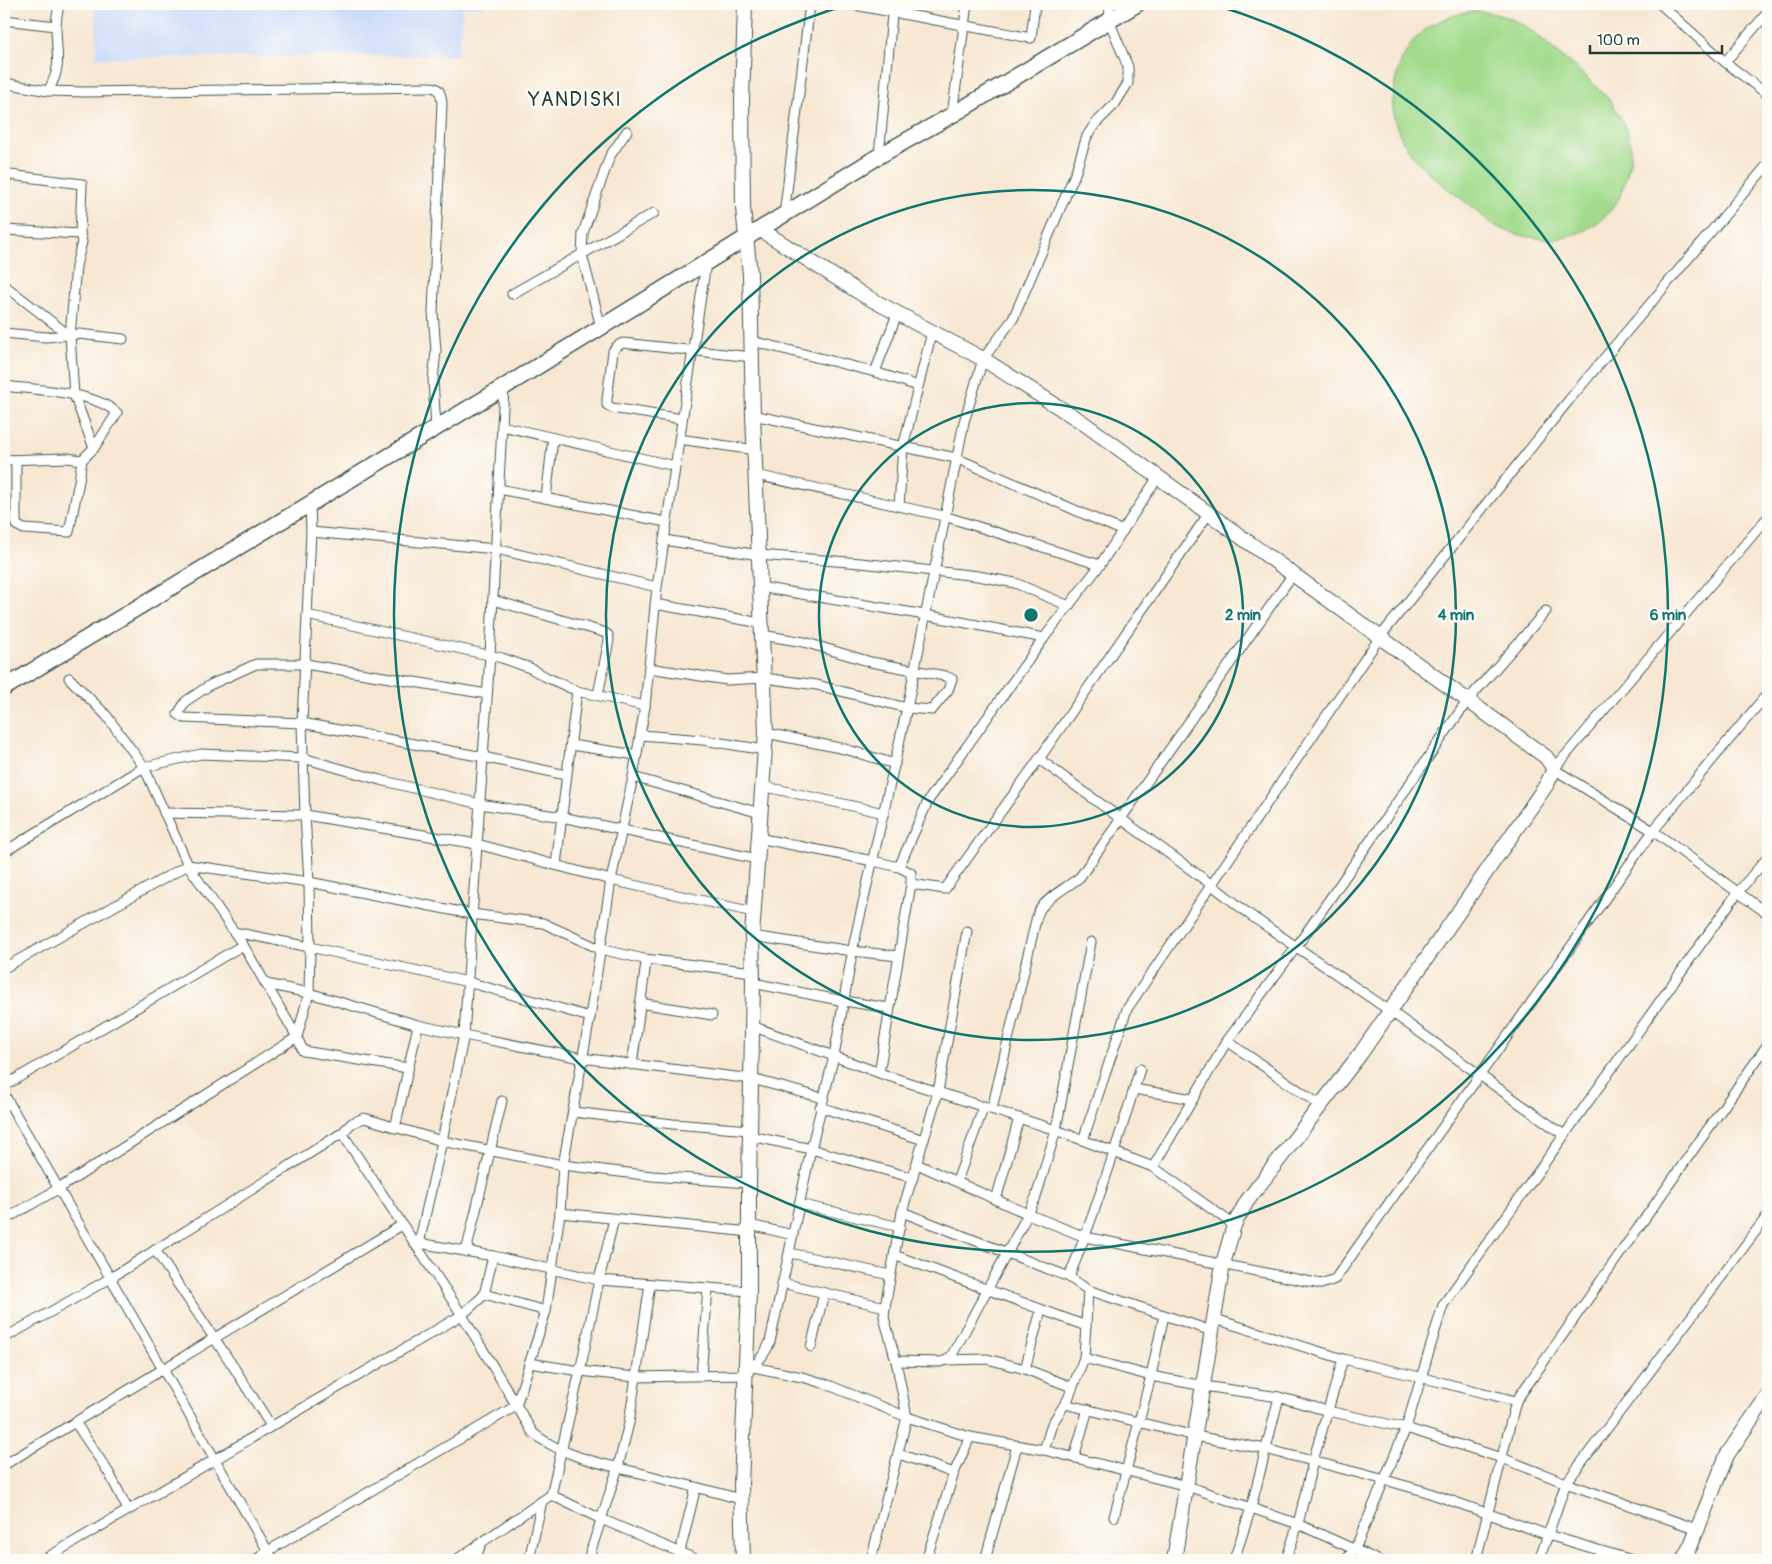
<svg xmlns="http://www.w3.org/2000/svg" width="1772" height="1564" viewBox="0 0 1772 1564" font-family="Pangolin,sans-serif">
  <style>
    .built { fill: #ccdbf9 }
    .green { fill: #a3db8d; stroke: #618c60 }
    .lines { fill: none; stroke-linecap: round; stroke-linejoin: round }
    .street-casing { stroke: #3f564c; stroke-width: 11 }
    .secondary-casing { stroke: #3f564c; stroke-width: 16 }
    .primary-casing { stroke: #3f564c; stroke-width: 18 }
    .street { stroke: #fff; stroke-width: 9 }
    .secondary { stroke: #fff; stroke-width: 14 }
    .primary { stroke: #fff; stroke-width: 15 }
    .ring { fill: none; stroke: #0f766e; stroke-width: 2.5 }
    .labels { text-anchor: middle; stroke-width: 5; stroke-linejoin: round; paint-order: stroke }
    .quarter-label { font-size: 20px; letter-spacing: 1px; fill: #1f3d34; stroke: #fdfcf7 }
    .centre { fill: #0f766e; stroke: #fdfcf7; stroke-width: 2.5 }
    .ring-label { font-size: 15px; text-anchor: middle; font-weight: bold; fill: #0f766e; stroke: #fdfcf7; stroke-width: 5; stroke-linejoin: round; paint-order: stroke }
  </style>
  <rect width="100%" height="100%" fill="#fdfcf7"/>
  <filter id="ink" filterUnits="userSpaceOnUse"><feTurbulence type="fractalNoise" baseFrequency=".02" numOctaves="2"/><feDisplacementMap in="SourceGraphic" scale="10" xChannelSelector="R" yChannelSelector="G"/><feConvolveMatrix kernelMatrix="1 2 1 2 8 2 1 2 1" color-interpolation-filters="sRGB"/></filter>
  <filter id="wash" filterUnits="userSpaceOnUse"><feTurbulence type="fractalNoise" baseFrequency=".0096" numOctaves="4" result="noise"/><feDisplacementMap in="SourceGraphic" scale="20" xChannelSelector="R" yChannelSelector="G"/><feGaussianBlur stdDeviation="1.12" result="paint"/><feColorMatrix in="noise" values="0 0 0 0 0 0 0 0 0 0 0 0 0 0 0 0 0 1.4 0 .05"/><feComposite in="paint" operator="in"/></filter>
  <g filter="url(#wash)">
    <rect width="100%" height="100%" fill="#f7e7d3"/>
    <!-- built -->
    <polygon class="built" points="95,4 484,4 484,8 463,7 458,55 97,58"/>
    <!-- green -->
    <path class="green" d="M1473 11C1486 12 1501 14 1513 20 1531 28 1546 43 1561 56 1578 70 1597 85 1611 102 1619 113 1630 133 1631 147 1632 159 1626 179 1622 191 1613 215 1590 231 1566 237 1548 242 1516 236 1500 228 1491 225 1483 216 1476 210 1449 189 1416 168 1401 137 1397 129 1393 116 1392 108 1391 102 1393 95 1394 89 1401 42 1427 19 1473 11Z"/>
  </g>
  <g filter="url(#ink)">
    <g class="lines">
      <defs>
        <g id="street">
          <polyline points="849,4 1031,38 1035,4"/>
          <polyline points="1660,4 1725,62 1768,95"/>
          <polyline points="4,20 56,26"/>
          <polyline points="1725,62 1768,12"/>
          <path d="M4 83 48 91 85 92 430 87C440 87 441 94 442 103L433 312 436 351 433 380 436 428"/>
          <path d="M48 91C63 66 56 54 56 27 56 19 58 11 59 4"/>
          <polyline points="952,115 967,4"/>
          <polyline points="879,156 893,4"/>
          <polyline points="4,176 10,175 82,184 80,234 82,242 76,266 70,336 74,395 94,448"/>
          <polyline points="784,215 810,4"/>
          <polyline points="4,230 80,234"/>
          <polyline points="4,285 70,336"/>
          <polyline points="512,294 654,213"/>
          <polyline points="601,327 582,255 583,233 610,156 627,131"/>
          <polyline points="4,333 46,337 79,334 123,339"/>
          <polyline points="752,341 875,372 918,386"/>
          <polyline points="875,372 897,314"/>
          <path d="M4 386C36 390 93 391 117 413L94 448 82 460 79 481 69 532 24 529 16 525V460"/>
          <polyline points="753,415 956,458 1123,531"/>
          <polyline points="682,419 612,408 607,405 607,399 613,351 617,346 623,343 752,357"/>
          <polyline points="502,426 675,466"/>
          <polyline points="679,439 755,450"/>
          <polyline points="4,460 67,458 82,460"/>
          <polyline points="756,475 944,516 1100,565"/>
          <polyline points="499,489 666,522"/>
          <polyline points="546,498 553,438"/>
          <polyline points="899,506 903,447 932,332"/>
          <polyline points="1768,517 1554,769 1653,831 1768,914"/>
          <polyline points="311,532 496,549 657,587"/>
          <polyline points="664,540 759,555 861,563 978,576 1015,583 1069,606"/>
          <polyline points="760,587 925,615 1044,638"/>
          <polyline points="493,600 603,632 608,635 609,640 598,695"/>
          <polyline points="655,604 761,623"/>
          <polyline points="307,615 502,658 530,668 546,677 577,691 645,706"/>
          <polyline points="649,668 727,680 764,678 817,685 907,708 932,710 948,690 952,679 945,676 871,662 804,642 762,635"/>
          <polyline points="69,678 106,715 144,767 188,865 243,945 297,1037 303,1051 408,1068"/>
          <polyline points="487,694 305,664 256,664 210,685 186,701 178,714 184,718 302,723 483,757 566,775"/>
          <polyline points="766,733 845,749 895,764"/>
          <polyline points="641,735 703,740 765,750"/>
          <polyline points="571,745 636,755"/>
          <polyline points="1039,759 1212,885 1250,915 1390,1011 1564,1135"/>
          <polyline points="633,777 760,813"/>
          <polyline points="762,786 884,813"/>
          <polyline points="164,813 305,815 477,844 611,880 753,912"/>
          <polyline points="758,838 873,861 899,867 911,873 911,884 879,1073"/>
          <polyline points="4,852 144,767 201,754 303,758 380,780 480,804 562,817 757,859"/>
          <polyline points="556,865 577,691"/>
          <polyline points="899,867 928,801 1044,638 1100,565 1158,477"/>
          <polyline points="911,884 945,889 1039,759 1209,513"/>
          <polyline points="234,932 310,947 468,982 590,1017"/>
          <polyline points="752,936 852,951 898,956"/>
          <polyline points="4,968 188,865 309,882 471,914 543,923 600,949 644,959 753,972"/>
          <polyline points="753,983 844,1001 889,1008"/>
          <polyline points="266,984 309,993 418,1025 464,1035 581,1058 752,1079 823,1098"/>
          <polyline points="640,1003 712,1015"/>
          <polyline points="752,1026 885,1075 1056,1130 1153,1167 1234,1225"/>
          <polyline points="1227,1041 1320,1105"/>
          <polyline points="632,1065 646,963 644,959"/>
          <polyline points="4,1086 243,945"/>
          <polyline points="1134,1089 1193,1099"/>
          <polyline points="4,1094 273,1560"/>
          <polyline points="820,1107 924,1140"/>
          <path d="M992 1109 1035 924C1036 919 1038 912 1041 908 1050 895 1068 887 1080 877L1293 574"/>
          <polyline points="573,1112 673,1124 750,1130"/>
          <polyline points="395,1128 418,1025"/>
          <path d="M342 1133 462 1315 533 1433C563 1457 604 1464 640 1473 674 1482 708 1490 741 1499"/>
          <polyline points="751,1136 811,1149 913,1178"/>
          <polyline points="1083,1140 1127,1009 1380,637 1569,400 1768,164"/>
          <polyline points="917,1164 1028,1214 1085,1237 1321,1284 1335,1279 1653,831 1768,693"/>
          <polyline points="1153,1167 1227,1041 1297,946 1468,700 1546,611"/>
          <polyline points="957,1181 984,1106"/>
          <polyline points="996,1200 1019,1118"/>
          <polyline points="799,1204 900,1227"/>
          <polyline points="902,1212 1069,1277 1088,1290 1212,1331"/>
          <polyline points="560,1213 750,1232"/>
          <polyline points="4,1220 58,1189 297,1037 309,993 310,947 309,882 305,815 302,723 311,532 310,504"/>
          <polyline points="750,1225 793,1235"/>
          <polyline points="419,1243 493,1256"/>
          <polyline points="418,1248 442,1141 464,1035 490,655 504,387"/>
          <polyline points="155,1250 233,1366 271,1426"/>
          <polyline points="466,1252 502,1101"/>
          <polyline points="790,1253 890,1275"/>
          <polyline points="894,1255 1086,1326"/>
          <path d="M1069 1277C1097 1209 1119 1139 1140 1069"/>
          <polyline points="782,1283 885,1307"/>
          <polyline points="484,1295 493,1256 599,1280 749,1291"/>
          <polyline points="1215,1319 1343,1359 1420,1377 1516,1401"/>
          <polyline points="4,1338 109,1279 342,1133 352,1123 364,1118 442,1141 563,1165 652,1176 749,1183"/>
          <polyline points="811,1347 824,1293"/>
          <polyline points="1084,1358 1151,1376 1204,1386 1279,1397 1328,1411 1406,1428 1502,1458 1566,1483 1697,1529"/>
          <polyline points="947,1360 987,1359 1025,1369 1072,1387"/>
          <polyline points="896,1361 940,1362 947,1360 952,1355 1028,1214 1036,1197 1056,1130 1091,942"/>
          <path d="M529 1363 580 1371 635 1377 744 1375C755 1365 764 1357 770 1342L811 1149 834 1056 854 943 907 708 964 422 983 359 1013 319 1075 174 1087 136 1095 124 1115 104 1128 83V67L1109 20 1110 4"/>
          <polyline points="753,1367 802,1377 826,1384 907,1417 970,1437 1044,1450 1187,1486 1298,1524 1378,1560"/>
          <polyline points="1025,1369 1041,1310"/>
          <polyline points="701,1376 708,1288"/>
          <polyline points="1065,1404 1195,1436 1265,1449 1313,1461 1385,1480 1424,1491 1548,1535 1632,1560"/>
          <polyline points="75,1422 109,1473 128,1510"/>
          <polyline points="1044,1450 1052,1424 1068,1399 1084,1358 1088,1290"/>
          <polyline points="899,1454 954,1473"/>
          <polyline points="1074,1458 1088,1409"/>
          <polyline points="4,1465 402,1225"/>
          <polyline points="551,1495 601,1519 698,1560"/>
          <polyline points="1114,1517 1151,1376 1164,1315"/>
          <polyline points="43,1560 462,1315 484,1295 488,1295 546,1311"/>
          <polyline points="256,1560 268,1551 516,1406 546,1311 560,1213 563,1165 590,1017 611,880 633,777 645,706 657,587 706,263"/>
          <polyline points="456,1560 551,1495 580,1371 599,1280 614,1219"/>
          <polyline points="475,1560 481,1544"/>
          <polyline points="529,1560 542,1501"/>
          <polyline points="588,1560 618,1467 629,1423 650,1284"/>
          <polyline points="678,1560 696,1487"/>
          <polyline points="871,1560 907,1417 896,1361 884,1317 885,1307 902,1212 938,1092 967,931"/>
          <polyline points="926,1560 954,1473 970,1437"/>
          <polyline points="985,1560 1017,1446"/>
          <polyline points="1234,1560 1251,1508 1279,1397"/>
          <polyline points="1286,1560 1298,1524 1313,1461 1343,1359"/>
          <polyline points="1346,1560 1355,1549 1406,1428 1443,1305 1738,892 1768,857"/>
          <polyline points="1476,1560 1516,1401 1768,1044"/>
          <polyline points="1539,1560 1566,1483 1768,1215"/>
        </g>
        <g id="secondary">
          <polyline points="761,230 865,296 983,359 1082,422 1546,757 1554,769 1547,784 1361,1053 1247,1201 1234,1225 1223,1264 1174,1560"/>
          <polyline points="743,1560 741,1484 749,1291 749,1183 753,983 752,936 766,733 753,415 750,274 743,208 742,100 745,4"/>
          <polyline points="1683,1560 1691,1545 1727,1455 1768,1395"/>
        </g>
        <polyline id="primary" points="4,688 504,387 879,156 952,115 1137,4"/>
      </defs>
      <!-- street casing -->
      <use href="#street" class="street-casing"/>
      <!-- secondary casing -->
      <use href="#secondary" class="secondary-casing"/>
      <!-- primary casing -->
      <use href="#primary" class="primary-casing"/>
      <!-- street -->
      <use href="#street" class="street"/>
      <!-- secondary -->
      <use href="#secondary" class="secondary"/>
      <!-- primary -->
      <use href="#primary" class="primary"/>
    </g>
  </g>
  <!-- distance rings -->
  <g class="ring">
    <circle cx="1031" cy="615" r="212"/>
    <circle cx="1031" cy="615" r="425"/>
    <path d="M1212 4A637 637 0 1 1 850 4"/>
  </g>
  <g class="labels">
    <!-- quarter labels -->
    <g class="quarter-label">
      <text x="575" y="106">YANDISKI</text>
    </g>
  </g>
  <circle cx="1031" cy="615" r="8" class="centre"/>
  <g class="ring-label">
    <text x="1243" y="620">2 min</text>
    <text x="1456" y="620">4 min</text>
    <text x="1668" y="620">6 min</text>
  </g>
  <!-- margin -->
  <rect width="1772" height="1564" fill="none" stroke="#fdfcf7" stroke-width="20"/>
  <!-- scale -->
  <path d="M1590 45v8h132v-8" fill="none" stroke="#1f3d34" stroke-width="2.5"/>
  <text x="1597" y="45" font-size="15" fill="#1f3d34" stroke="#fdfcf7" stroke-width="4" paint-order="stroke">100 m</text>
</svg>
